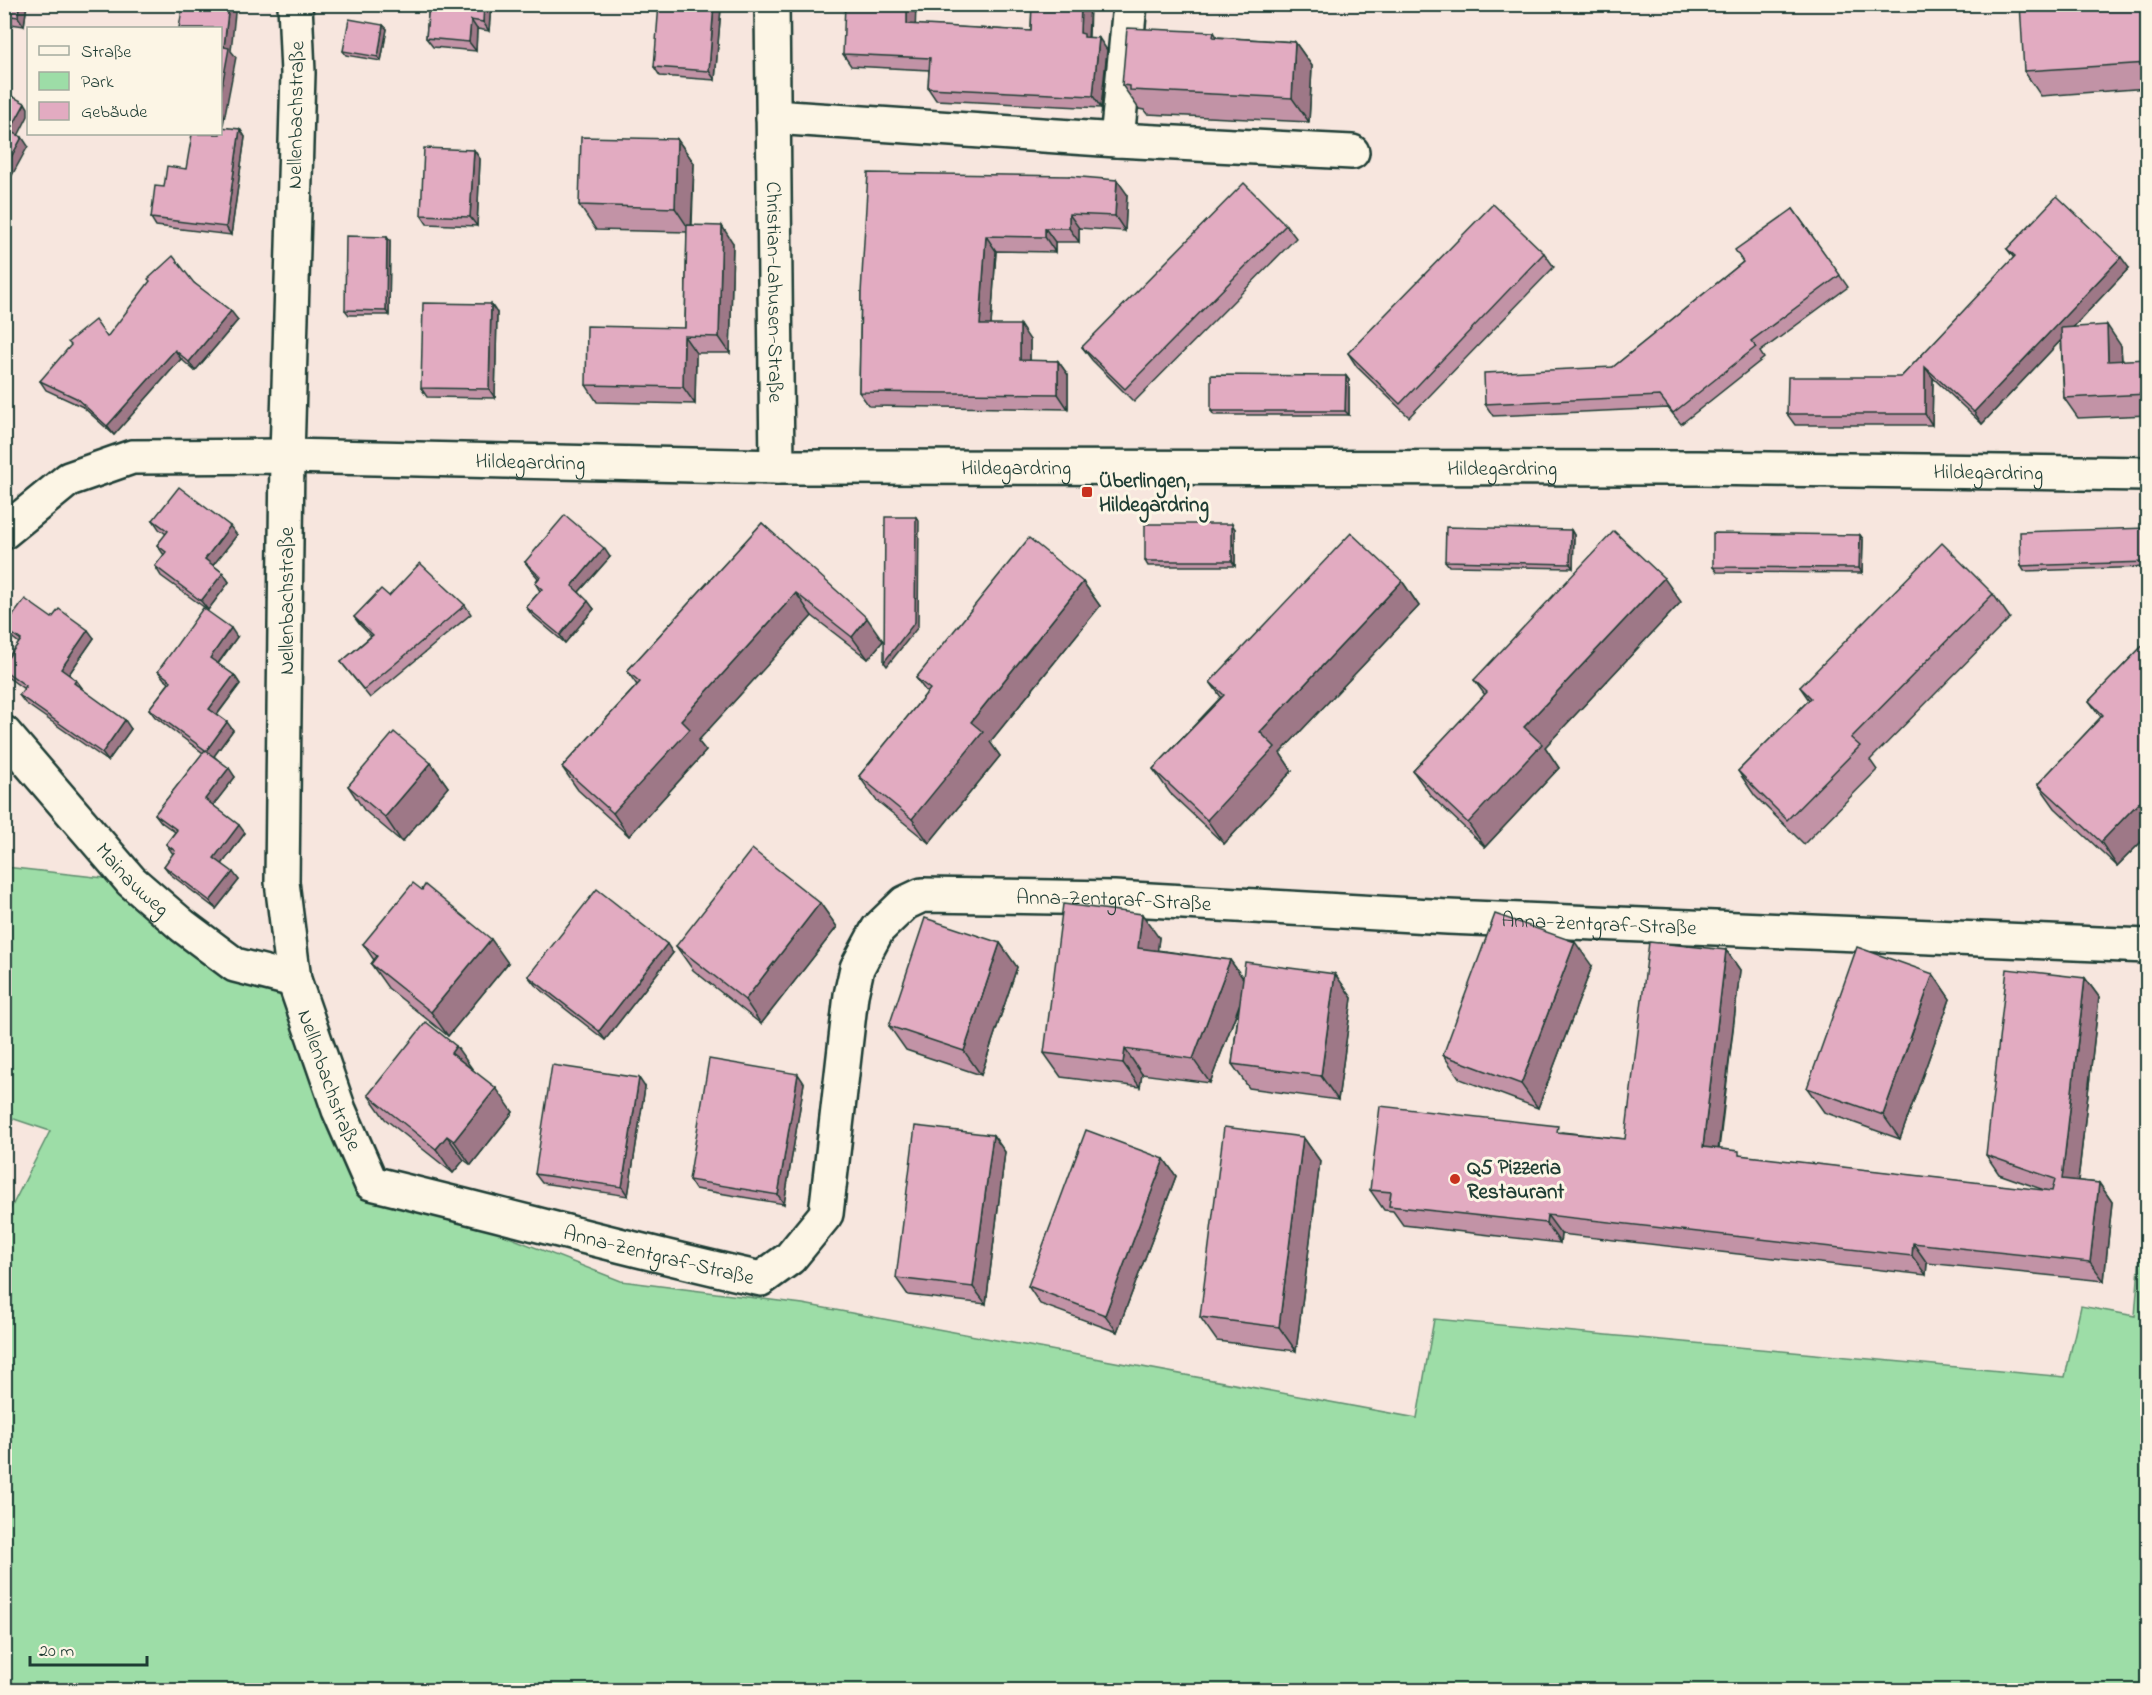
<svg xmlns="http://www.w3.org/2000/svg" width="2152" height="1695" viewBox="0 0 2152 1695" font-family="'Indie Flower',sans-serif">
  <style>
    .green { fill: #9ddda7; stroke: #5e8d6e; stroke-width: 1.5 }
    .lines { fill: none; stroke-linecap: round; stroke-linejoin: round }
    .minor-casing { stroke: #1f3d34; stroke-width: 38 }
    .minor { stroke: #fcf5e5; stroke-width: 33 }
    .wall { fill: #c293a6; stroke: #1f3d34; stroke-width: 1.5 }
    .shaded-wall { fill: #9e7887; stroke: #1f3d34; stroke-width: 1.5 }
    .building { fill: #e2abc1; stroke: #1f3d34; stroke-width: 1.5 }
    .poi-dot { fill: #c8321e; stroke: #fcf5e5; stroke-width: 2 }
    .labels { text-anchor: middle; stroke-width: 6; stroke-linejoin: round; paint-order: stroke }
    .street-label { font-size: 21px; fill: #1f3d34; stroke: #fcf5e5 }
    .poi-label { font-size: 21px; font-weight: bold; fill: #1f3d34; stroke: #fcf5e5; text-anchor: start }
  </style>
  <rect width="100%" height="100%" fill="#f7e6de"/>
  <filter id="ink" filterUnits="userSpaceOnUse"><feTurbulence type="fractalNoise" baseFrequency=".0167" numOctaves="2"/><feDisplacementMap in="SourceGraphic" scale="12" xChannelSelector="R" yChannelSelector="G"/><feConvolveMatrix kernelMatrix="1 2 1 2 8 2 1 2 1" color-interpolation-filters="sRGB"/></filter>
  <g filter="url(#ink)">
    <!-- green -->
    <polygon class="green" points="5,867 131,881 183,926 294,980 371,1183 621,1281 803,1304 1417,1418 1434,1319 2065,1377 2081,1306 2135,1316 2147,1170 2147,1690 5,1690 4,1222 50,1131 5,1116"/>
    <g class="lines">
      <defs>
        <g id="minor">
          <path id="s1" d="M295 4 298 73 287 456 282 882 294 980 339 1110 371 1183C501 1214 630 1250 761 1279L790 1258 826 1214 851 995 857 968 878 929 905 903 922 895 1114 898 1448 917 2148 946"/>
          <path id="s2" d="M772 4 777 467"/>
          <polyline points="773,117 1117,140 1130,4"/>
          <polyline points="1117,140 1352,152"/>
          <path id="s3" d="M4 532 69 479 132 457 287 456 777 467 1698 468 2148 474"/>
          <path id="s4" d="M4 733 131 881 183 926 235 965 294 980"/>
        </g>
      </defs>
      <!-- minor casing -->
      <use href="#minor" class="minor-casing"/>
      <!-- minor -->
      <use href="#minor" class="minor"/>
    </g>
    <!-- wall -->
    <g class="wall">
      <polygon points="4,4 27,4 24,26 4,23"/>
      <polygon points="429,4 491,4 489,31 477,29 476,51 433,47 426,38"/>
      <polygon points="1032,4 1090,4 1089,38 1107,50 1101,108 936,100 928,88 929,70 851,66 843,54 915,25 1031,31"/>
      <polygon points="2148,5 2148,88 2041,96 2024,71 2095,8"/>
      <polygon points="721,8 715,80 660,76 654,67"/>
      <polygon points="383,25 387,29 381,61 346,55 343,51"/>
      <polygon points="1214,32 1217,37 1295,42 1312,66 1309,122 1147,114 1144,110 1139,109 1122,85"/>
      <polygon points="240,129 245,137 231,235 156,226 151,218 164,187 186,169"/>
      <polygon points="677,139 694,163 692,225 733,243 730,353 696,353 695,404 597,402 586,385 685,328 687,232 596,230 579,205"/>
      <polygon points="474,150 480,159 477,226 427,224 421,215"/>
      <polygon points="1069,176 1127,194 1125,231 1079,228 1079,242 1055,242 1055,252 996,251 991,325 1030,340 1030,361 1058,361 1068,375 1068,409 869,406 859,392 861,293"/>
      <polygon points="1793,209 1848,287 1760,352 1764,358 1681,424 1668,408 1493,416 1485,404 1613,367 1743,262"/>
      <polygon points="1286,225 1296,238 1134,402 1092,360 1082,347"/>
      <polygon points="390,241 389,315 349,315 345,310"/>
      <polygon points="2007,249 2129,268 2073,327 2121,346 2122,361 2148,359 2148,415 2078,418 2064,398 2061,340 1982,424 1933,378 1932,425 1795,425 1787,414 1901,377 2014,258"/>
      <polygon points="1544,253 1554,267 1409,417 1357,367 1348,353"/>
      <polygon points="194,283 238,320 195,371 181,359 114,435 83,407 46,390 40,381 107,337"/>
      <polygon points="497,313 495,398 427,397 421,388"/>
      <polygon points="1346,376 1349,380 1349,415 1214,415 1211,411"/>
      <polygon points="153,520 237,535 213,565 223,573 229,582 208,610 161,576 155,566 164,555 157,545 166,534 159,529"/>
      <polygon points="762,523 883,641 868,659 812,616 698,741 706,751 629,836 578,790 562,767 637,685 627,671"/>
      <polygon points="2148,528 2148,567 2024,571 2021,566"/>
      <polygon points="1235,529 1235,566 1148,566 1145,561"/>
      <polygon points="1571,530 1574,535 1573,568 1449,566 1445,561"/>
      <polygon points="1860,535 1863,539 1862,573 1717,572 1713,567"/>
      <polygon points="610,557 579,592 594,609 565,643 532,615 526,607 540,591 535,583 538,578 531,570 525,562"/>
      <polygon points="1402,581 1419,606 1280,753 1292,771 1224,844 1170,793 1153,769 1221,697 1210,682"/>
      <polygon points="1083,582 1100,606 990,742 1000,756 929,843 876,800 859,776 927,693 916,678"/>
      <polygon points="1993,594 2010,618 1870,760 1877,770 1804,844 1755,796 1738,771 1809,700 1800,687"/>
      <polygon points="389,596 465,605 471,614 370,698 341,662 371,636 360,625 354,617"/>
      <polygon points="1681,602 1545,747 1559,768 1485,847 1430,795 1413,771 1485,695 1474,680"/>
      <polygon points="52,618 94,638 69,674 76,680 82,688 81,689 131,729 108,761 25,703 19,695 24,689 6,676 4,673 4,663 19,643 10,636 4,629"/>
      <polygon points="237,637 218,664 234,675 240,684 217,715 233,730 214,756 235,777 213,805 245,833 222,864 239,880 216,909 170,874 164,866 173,854 166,844 175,832 161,822 155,814 203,753 155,717 149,709 169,683 164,679 158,671"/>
      <polygon points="2148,640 2148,835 2117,866 2055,808 2038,784 2101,717 2089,701"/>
      <polygon points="431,763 448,787 402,842 364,810 348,786"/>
      <polygon points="820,903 837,927 761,1024 693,970 676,946"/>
      <polygon points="1159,938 1157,950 1230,960 1243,978 1335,974 1352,998 1338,1100 1249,1088 1232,1064 1239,1006 1210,1083 1142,1074 1140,1087 1061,1077 1044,1053"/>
      <polygon points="1000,943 1017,967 981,1075 906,1050 889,1026"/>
      <polygon points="363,944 508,963 448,1036 388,988 371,964 374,960"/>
      <polygon points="1726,950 1740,970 1719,1149 1742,1156 2047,1191 1999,1174 1986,1155 2085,978 2099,997 2078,1181 2099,1183 2112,1202 2104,1281 1927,1263 1926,1275 1561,1234 1560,1243 1403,1225 1393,1211 1384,1210 1370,1190 1562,1132 1625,1139"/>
      <polygon points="673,953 605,1040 535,985 528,976"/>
      <polygon points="1592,966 1538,1108 1460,1079 1443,1055"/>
      <polygon points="1933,974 1950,999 1900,1139 1824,1112 1807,1088"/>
      <polygon points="473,1070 513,1112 471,1165 464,1160 453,1173 385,1119 368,1095"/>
      <polygon points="804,1083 784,1204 695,1189 689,1180"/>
      <polygon points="645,1087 628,1196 542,1183 535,1174"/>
      <polygon points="993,1135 1005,1152 986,1304 908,1295 896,1278"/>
      <polygon points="1303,1137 1320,1161 1296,1351 1217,1341 1200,1317"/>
      <polygon points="1164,1159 1176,1176 1117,1332 1040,1304 1028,1286"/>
    </g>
    <!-- shaded-wall -->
    <g class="shaded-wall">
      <polygon points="19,4 27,4 24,26 18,17"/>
      <polygon points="229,4 236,4 231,51 236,57 223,125 220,121 220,97 224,47"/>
      <polygon points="484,4 491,4 489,31 483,22"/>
      <polygon points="714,4 719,4 721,8 715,80 709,71"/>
      <polygon points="907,4 916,4 915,36 907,24"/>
      <polygon points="1081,4 1090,4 1088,39 1093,45 1080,33"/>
      <polygon points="2079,4 2095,4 2097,34 2080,9"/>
      <polygon points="471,20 477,29 476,51 469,42"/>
      <polygon points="383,25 387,29 381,61 378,57"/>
      <polygon points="1099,38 1107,50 1101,108 1093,96"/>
      <polygon points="1295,42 1312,66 1309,122 1292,98"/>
      <polygon points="25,103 28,108 28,116 16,140 10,131"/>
      <polygon points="240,129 245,137 231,235 226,227"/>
      <polygon points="22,137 28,146 4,190 4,170"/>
      <polygon points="677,139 694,163 691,232 675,208"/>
      <polygon points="474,150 480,159 477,226 470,217"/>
      <polygon points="1117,180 1127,194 1125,231 1115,216"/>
      <polygon points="1069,214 1079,228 1079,242 1069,228"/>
      <polygon points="722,226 733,243 730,353 719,337"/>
      <polygon points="1045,228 1055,242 1055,252 1045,237"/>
      <polygon points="986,236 996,251 990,339 980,325"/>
      <polygon points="387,237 390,241 389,315 386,311"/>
      <polygon points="2121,257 2129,268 1982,424 1974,412"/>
      <polygon points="491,304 497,313 495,398 489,389"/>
      <polygon points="231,311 238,320 195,371 189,362"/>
      <polygon points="1020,325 1030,340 1030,375 1020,360"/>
      <polygon points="2107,325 2121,346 2123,382 2108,361"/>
      <polygon points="684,336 696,353 695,404 683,387"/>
      <polygon points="175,350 181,359 114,435 107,426"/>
      <polygon points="1058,361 1068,375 1068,409 1058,394"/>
      <polygon points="1925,367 1933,378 1932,425 1925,414"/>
      <polygon points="1346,376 1349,380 1349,415 1345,411"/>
      <polygon points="916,517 919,521 918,627 887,666 884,662"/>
      <polygon points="1232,524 1235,529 1235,566 1232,561"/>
      <polygon points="230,526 237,535 211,568 205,559"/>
      <polygon points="1571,530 1574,535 1573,568 1570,564"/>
      <polygon points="1860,535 1863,539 1862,573 1859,568"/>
      <polygon points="604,548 610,557 577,594 572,586"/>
      <polygon points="223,573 229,582 208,610 201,601"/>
      <polygon points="1664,578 1681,602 1545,747 1559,768 1485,847 1468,823 1524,727"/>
      <polygon points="1402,581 1419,606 1280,753 1292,771 1224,844 1207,820 1260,732"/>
      <polygon points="1083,582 1100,606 990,742 1000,756 929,843 912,819 971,722"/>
      <polygon points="796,593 812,616 698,741 706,751 629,836 613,813 681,720"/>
      <polygon points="588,601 594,609 565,643 560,635"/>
      <polygon points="867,618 883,641 868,659 852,637"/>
      <polygon points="231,628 237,637 216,666 210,658"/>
      <polygon points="88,630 94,638 67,677 61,669"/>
      <polygon points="234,675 240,684 215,717 209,709"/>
      <polygon points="76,680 82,688 79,691 74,683"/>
      <polygon points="125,720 131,729 108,761 102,753"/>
      <polygon points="227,722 233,730 212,759 206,751"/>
      <polygon points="431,763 448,787 402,842 385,817"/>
      <polygon points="229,768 235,777 211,808 205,799"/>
      <polygon points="4,779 8,783 4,789"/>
      <polygon points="2148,793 2148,835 2117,866 2101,842"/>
      <polygon points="239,825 245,833 220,867 214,858"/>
      <polygon points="233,872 239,880 216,909 210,901"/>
      <polygon points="820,903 837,927 761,1024 745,1000"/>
      <polygon points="1142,914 1159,938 1155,972 1138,948"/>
      <polygon points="491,939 508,963 448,1036 431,1012"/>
      <polygon points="1575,942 1592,966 1538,1108 1521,1084"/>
      <polygon points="1000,943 1017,967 981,1075 964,1051"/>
      <polygon points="667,944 673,953 605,1040 599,1031"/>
      <polygon points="1726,950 1740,970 1716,1167 1703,1147"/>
      <polygon points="1230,960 1247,984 1210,1083 1193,1059"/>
      <polygon points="1335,974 1352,998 1338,1100 1321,1076"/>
      <polygon points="1933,974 1950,999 1900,1139 1883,1115"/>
      <polygon points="2085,978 2099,997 2076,1198 2062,1179"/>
      <polygon points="456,1046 473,1070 451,1053"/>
      <polygon points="1125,1049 1142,1074 1140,1087 1123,1063"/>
      <polygon points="798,1074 804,1083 784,1204 778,1195"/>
      <polygon points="639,1078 645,1087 628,1196 622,1187"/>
      <polygon points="496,1088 513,1112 471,1165 454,1141"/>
      <polygon points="993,1135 1005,1152 986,1304 973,1287"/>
      <polygon points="447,1136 464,1160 453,1173 436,1149"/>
      <polygon points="1303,1137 1320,1161 1296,1351 1279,1327"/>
      <polygon points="1164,1159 1176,1176 1117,1332 1105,1315"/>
      <polygon points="2099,1183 2112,1202 2104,1281 2090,1262"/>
      <polygon points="1547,1215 1561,1234 1560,1243 1546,1223"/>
      <polygon points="1913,1243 1927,1263 1926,1275 1912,1256"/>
    </g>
    <!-- building -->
    <g class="building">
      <polygon points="4,4 19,4 18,17 4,15"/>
      <polygon points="183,4 229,4 224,47 229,48 220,97 220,28 179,28"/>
      <polygon points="429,4 484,4 483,22 471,20 469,42 426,38"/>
      <polygon points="659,4 714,4 709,71 654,67"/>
      <polygon points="845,4 907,4 907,24 1031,31 1032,4 1081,4 1080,33 1084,34 1084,37 1099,38 1093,96 928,88 930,58 843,54"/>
      <polygon points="2020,4 2079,4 2080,9 2148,5 2148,63 2024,71"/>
      <polygon points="349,19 383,25 378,57 343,51"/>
      <polygon points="1127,28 1214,32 1213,37 1295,42 1292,98 1130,90 1130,86 1122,85"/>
      <polygon points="4,92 25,103 10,131 22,137 4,170"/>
      <polygon points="220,127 240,129 226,227 151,218 155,186 164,187 167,166 186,169 192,134 220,134"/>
      <polygon points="581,137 677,139 675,208 579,205"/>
      <polygon points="424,148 474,150 470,217 421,215"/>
      <polygon points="868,173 1069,176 1117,180 1115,216 1069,214 1069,228 1045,228 1045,237 986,236 980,325 1020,325 1020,360 1058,361 1058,394 859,392 861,293"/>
      <polygon points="1244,183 1286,225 1125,389 1082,347"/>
      <polygon points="2057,196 2121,257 1974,412 1925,367 1925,414 1787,414 1788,377 1901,377 2015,256 2007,249"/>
      <polygon points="1493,204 1544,253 1400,404 1348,353"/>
      <polygon points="1793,209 1840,275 1751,341 1756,347 1673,413 1660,396 1485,404 1484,373 1613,367 1743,262 1735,250"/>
      <polygon points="687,225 722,226 719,337 684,336 683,387 586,385 587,326 685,328"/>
      <polygon points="346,236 387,237 386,311 345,310"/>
      <polygon points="173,256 194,283 231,311 189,362 175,350 107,426 76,398 40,381 71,345 68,342 95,320 107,337 150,281 148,279"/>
      <polygon points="423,303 491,304 489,389 421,388"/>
      <polygon points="2107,325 2108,361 2148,359 2148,394 2064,398 2061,328"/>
      <polygon points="1211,375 1346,376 1345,411 1211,411"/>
      <polygon points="179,487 230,526 205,559 223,573 201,601 155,566 166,552 157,545 168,531 153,520"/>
      <polygon points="565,515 604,548 572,586 588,601 560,635 526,607 542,589 535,583 540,577 525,562"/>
      <polygon points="885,517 916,517 915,622 884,662"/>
      <polygon points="762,523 867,618 852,637 796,593 681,720 690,729 613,813 562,767 640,682 627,671"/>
      <rect x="1145" y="524" width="87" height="37"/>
      <polygon points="1446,527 1571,530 1570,564 1445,561"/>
      <polygon points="2148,528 2148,562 2021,566 2020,532"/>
      <polygon points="1614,531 1664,578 1524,727 1542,744 1468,823 1413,771 1487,692 1474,680"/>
      <polygon points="1351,533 1402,581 1260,732 1275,747 1207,820 1153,769 1224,695 1210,682"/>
      <polygon points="1713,533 1860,535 1859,568 1713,567"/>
      <polygon points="1029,538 1083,582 971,722 983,732 912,819 859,776 930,689 916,678"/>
      <polygon points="1942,543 1993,594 1851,738 1860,746 1787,820 1738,771 1811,698 1800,687"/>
      <polygon points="420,563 465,605 364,690 341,662 373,635 354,617 381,589 389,596"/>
      <polygon points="25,599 52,618 59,609 88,630 61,669 76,680 74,683 125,720 102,753 19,695 26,686 4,670 4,663 21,640 4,628"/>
      <polygon points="203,608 231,628 210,658 234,675 209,709 227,722 206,751 229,768 205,799 239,825 214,858 233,872 210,901 164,866 175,851 166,844 177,830 155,814 205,750 149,709 171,681 158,671"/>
      <polygon points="2148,640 2148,793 2101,842 2038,784 2103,715 2089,701"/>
      <polygon points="394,732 431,763 385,817 348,786"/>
      <polygon points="752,849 820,903 745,1000 676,946"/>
      <polygon points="413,883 422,890 425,885 491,939 431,1012 371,964 377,956 363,944"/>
      <polygon points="597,889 667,944 599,1031 528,976"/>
      <polygon points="1063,904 1142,914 1138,948 1230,960 1193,1059 1125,1049 1123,1063 1044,1053"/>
      <polygon points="1495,914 1575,942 1521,1084 1443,1055"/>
      <polygon points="925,918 1000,943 964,1051 889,1026"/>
      <polygon points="1649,942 1726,950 1703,1147 1739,1151 1739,1155 2052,1191 2055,1179 1986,1155 2007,969 2085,978 2062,1179 2099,1183 2090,1262 1913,1243 1912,1256 1547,1215 1546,1223 1389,1206 1391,1192 1370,1190 1380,1106 1558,1126 1557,1132 1625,1139"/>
      <polygon points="1857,947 1933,974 1883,1115 1807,1088"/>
      <polygon points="1245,962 1335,974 1321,1076 1232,1064"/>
      <polygon points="426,1022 456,1046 451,1053 496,1088 454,1141 447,1136 436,1149 368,1095"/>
      <polygon points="709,1059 798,1074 778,1195 689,1180"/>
      <polygon points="552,1065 639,1078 622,1187 535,1174"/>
      <polygon points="915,1126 993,1135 973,1287 896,1278"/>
      <polygon points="1224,1127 1303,1137 1279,1327 1200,1317"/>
      <polygon points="1086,1130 1164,1159 1105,1315 1028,1286"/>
    </g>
  </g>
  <!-- markers -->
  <g class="poi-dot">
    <rect x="1081" y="486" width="12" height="12" rx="3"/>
    <circle cx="1455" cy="1179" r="6"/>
  </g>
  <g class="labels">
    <!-- street labels -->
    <g class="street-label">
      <text transform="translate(295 115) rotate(-89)" y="7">Nellenbachstraße</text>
      <text dy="7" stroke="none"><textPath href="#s2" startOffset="288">Christian-Lahusen-Straße</textPath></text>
      <text dy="7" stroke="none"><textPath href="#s3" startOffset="549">Hildegardring</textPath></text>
      <text dy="7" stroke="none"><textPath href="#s3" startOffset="1035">Hildegardring</textPath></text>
      <text dy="7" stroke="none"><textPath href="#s3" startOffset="1521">Hildegardring</textPath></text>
      <text dy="7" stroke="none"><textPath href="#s3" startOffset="2007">Hildegardring</textPath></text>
      <text transform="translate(286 601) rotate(-90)" y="7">Nellenbachstraße</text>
      <text dy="7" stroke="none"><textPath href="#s4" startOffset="195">Mainauweg</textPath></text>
      <text dy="7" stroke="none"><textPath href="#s1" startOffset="2229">Anna-Zentgraf-Straße</textPath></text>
      <text dy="7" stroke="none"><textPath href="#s1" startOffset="2715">Anna-Zentgraf-Straße</textPath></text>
      <text dy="7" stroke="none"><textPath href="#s1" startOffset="1083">Nellenbachstraße</textPath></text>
      <text dy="7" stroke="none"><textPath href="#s1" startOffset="1491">Anna-Zentgraf-Straße</textPath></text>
    </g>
    <!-- poi labels -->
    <g class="poi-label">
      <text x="1099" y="487">Überlingen,<tspan x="1099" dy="24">Hildegardring</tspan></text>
      <text x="1467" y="1174">Q5 Pizzeria<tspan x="1467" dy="24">Restaurant</tspan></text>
    </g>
  </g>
  <!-- margin -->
  <rect width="2152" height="1695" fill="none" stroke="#fcf5e5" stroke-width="24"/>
  <rect x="12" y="12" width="2128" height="1671" fill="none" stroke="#1f3d34" stroke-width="2" filter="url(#ink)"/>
  <!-- legend -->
  <rect x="27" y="27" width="195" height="108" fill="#fcf5e5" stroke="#a4ab9e" stroke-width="1.5"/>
  <rect x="39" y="46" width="30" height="9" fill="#fcf5e5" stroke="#a4ab9e" stroke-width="1.5"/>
  <text x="81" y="57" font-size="18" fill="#1f3d34">Straße</text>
  <rect x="39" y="72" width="30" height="18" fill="#9ddda7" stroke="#a4ab9e" stroke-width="1.5"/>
  <text x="81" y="87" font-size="18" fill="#1f3d34">Park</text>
  <rect x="39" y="102" width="30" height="18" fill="#e2abc1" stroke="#a4ab9e" stroke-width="1.5"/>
  <text x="81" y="117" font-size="18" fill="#1f3d34">Gebäude</text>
  <!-- scale -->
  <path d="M30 1656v9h117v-9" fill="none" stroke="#1f3d34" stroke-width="3"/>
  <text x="39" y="1656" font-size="18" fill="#1f3d34" stroke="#fcf5e5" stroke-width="4.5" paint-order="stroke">20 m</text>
</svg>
